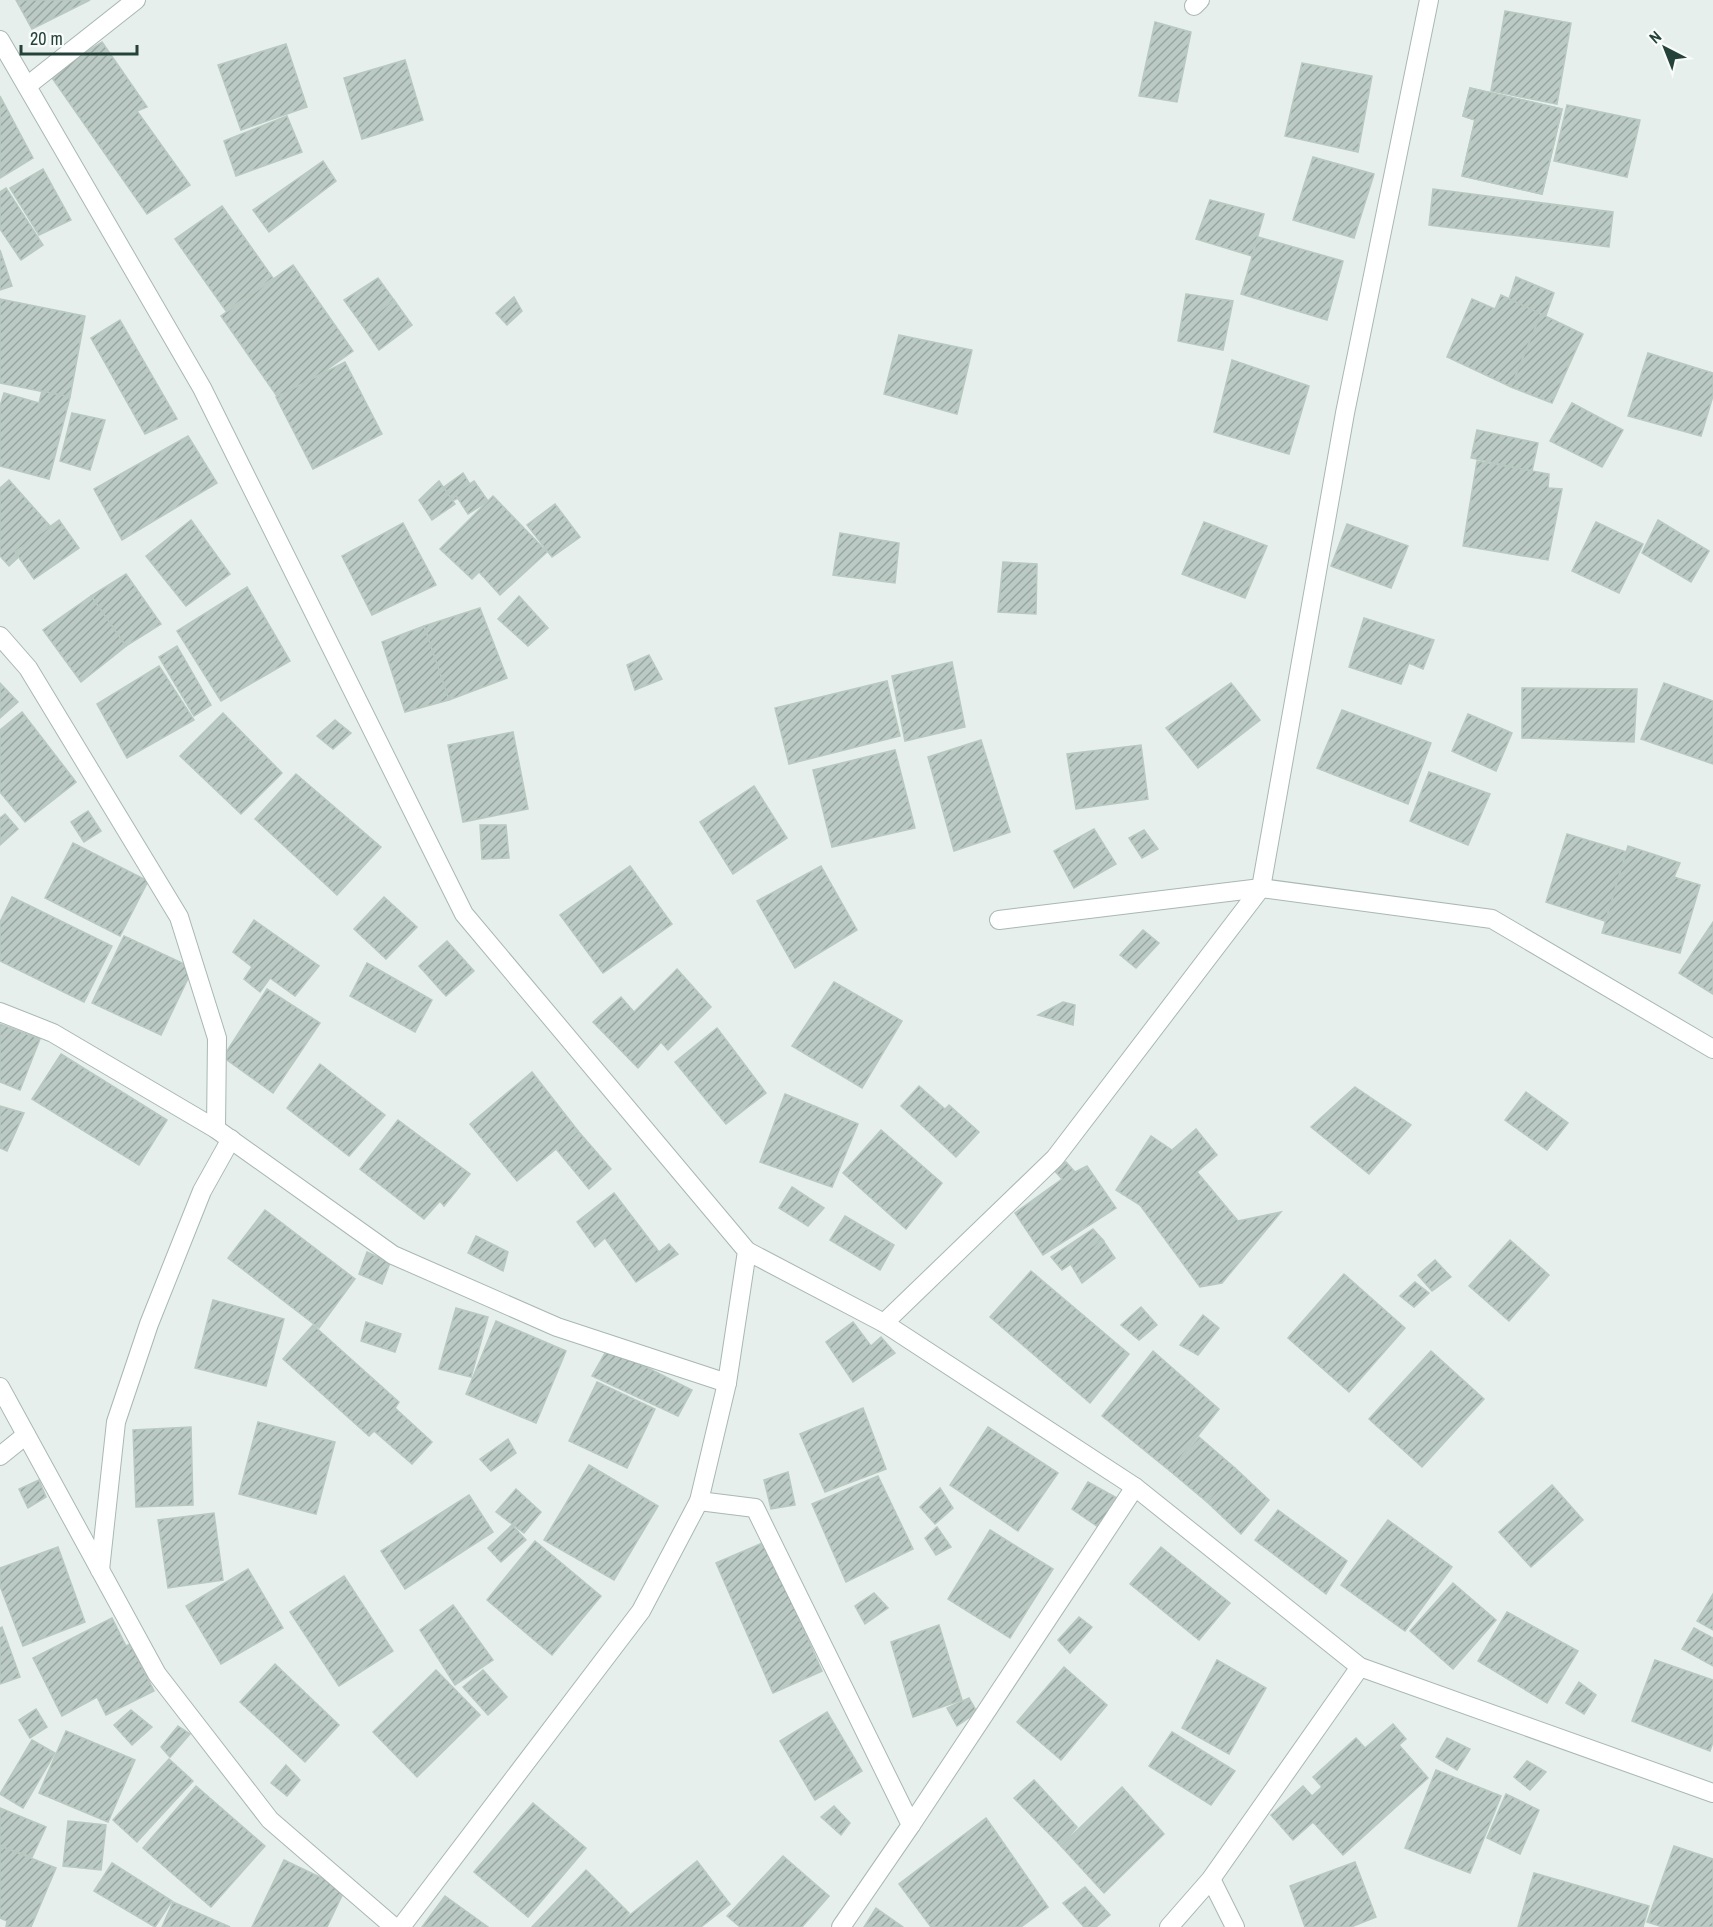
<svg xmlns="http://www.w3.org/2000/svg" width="1713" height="1927" viewBox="0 0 1713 1927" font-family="'Archivo Narrow',sans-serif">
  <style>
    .building { fill: url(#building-hatch); stroke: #b8c9c2; stroke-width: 1.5 }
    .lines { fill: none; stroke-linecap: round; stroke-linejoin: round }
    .minor-casing { stroke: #a8b8b2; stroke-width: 20 }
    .minor { stroke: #fff; stroke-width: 18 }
  </style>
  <defs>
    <pattern id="building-hatch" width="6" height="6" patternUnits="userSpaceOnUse" patternTransform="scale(1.5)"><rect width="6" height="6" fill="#bbcac4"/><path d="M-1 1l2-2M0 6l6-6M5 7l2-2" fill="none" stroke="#98a6a0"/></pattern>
  </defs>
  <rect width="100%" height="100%" fill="#e6efeb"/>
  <!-- building -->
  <g class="building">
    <polygon points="16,0 90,0 32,29"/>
    <polygon points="1505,11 1571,23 1557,104 1491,91"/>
    <polygon points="1155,22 1191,32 1177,102 1139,96"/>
    <polygon points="102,42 147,107 137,111 190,185 147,214 50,75"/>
    <polygon points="286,44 307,107 241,130 218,65"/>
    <polygon points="405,60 423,120 362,139 344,78"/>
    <polygon points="1302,63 1372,76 1358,152 1285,136"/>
    <polygon points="1470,88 1562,109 1542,194 1462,176 1475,120 1463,116"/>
    <polygon points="1470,88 1562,109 1542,194 1462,176 1475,120 1463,116"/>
    <polygon points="0,96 33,158 0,178"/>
    <polygon points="1567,105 1640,120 1627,177 1554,161"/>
    <polygon points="287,116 302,152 236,176 224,141"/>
    <polygon points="1313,157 1374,174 1354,238 1293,220"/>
    <polygon points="323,161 336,181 269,232 253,210"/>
    <polygon points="43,169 71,220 39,235 10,188"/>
    <polygon points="6,188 43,245 21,260 0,229 0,192"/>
    <polygon points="1433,189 1613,212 1609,247 1429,225"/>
    <polygon points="1210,200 1264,214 1252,256 1196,239"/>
    <polygon points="222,206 273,278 226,311 175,239"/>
    <polygon points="1258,237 1343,261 1327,320 1241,294"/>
    <polygon points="0,250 12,286 0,290"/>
    <polygon points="293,265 353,351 281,402 221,316"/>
    <polygon points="1516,277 1554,293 1545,318 1508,302"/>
    <polygon points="378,278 394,300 362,325 344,300"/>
    <polygon points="1186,294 1233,301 1223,350 1178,341"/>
    <polygon points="1501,295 1541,314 1511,387 1447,357 1472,299 1495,309"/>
    <polygon points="514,297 522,311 507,325 496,313"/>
    <polygon points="0,299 85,316 70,397 0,383"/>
    <polygon points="394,300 412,325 379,350 362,325"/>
    <polygon points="1541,314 1583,334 1552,403 1511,387"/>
    <polygon points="120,320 177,419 145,434 91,338"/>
    <polygon points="899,335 972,350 957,414 884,394"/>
    <polygon points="1648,353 1713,373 1713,396 1701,436 1628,416"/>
    <polygon points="1232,360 1309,386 1289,454 1214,432"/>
    <polygon points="345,362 382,434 313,469 276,397"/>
    <polygon points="42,391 70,397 49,479 0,466 0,406 4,393 39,403"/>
    <polygon points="1572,403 1623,430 1602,467 1550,441"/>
    <polygon points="72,413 105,420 90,470 60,461"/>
    <polygon points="1477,430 1538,443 1532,471 1471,458"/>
    <polygon points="188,436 217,483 122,540 94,489"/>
    <polygon points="1477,461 1549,474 1548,488 1562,489 1548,560 1463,546"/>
    <polygon points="463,473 474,491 452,501 444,487"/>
    <polygon points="9,480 51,527 9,566 0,556 0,488"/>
    <polygon points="439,481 455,504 432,520 419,500"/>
    <polygon points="474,481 488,501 468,514 455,494"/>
    <polygon points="493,496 547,552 500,595 479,572 472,579 440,549"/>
    <polygon points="555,504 580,537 552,557 527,525"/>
    <polygon points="59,520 79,548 34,579 15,552"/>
    <polygon points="191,520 230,574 186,606 146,556"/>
    <polygon points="1658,520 1709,551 1691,582 1642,553"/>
    <polygon points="1204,522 1267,546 1245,598 1182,574"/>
    <polygon points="1596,522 1643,544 1619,593 1572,571"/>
    <polygon points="403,523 436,585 372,615 342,556"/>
    <polygon points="1347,524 1408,546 1391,588 1331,566"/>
    <polygon points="840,533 899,543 895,583 833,575"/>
    <polygon points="1003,562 1037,564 1036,614 998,612"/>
    <polygon points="126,574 161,624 126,646 91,596"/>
    <polygon points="247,587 290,661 221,701 177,631"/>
    <polygon points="91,596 126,646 81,682 43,630"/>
    <polygon points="519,596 548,628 528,646 498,619"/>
    <polygon points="480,608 507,678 449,700 424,626"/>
    <polygon points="1364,618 1434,640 1423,669 1409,663 1401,684 1349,667"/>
    <polygon points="424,626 449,700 405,712 382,642"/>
    <polygon points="177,646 211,705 194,716 159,657"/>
    <polygon points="649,655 662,679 635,690 627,665"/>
    <polygon points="952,662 965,727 905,741 892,676"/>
    <polygon points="159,666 194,720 127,758 97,704"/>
    <polygon points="887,681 900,736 789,764 775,708"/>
    <polygon points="0,683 18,702 0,718"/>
    <polygon points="1231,683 1260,720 1198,768 1166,728"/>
    <polygon points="1664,683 1713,701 1713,764 1641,739"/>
    <polygon points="1522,688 1637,689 1634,742 1522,738"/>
    <polygon points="1342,710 1431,743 1408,804 1317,768"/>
    <polygon points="22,712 76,782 25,822 0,792 0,730"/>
    <polygon points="223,713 282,773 241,814 180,756"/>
    <polygon points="1468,714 1512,733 1496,771 1452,751"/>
    <polygon points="335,720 351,733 333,749 317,736"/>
    <polygon points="513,732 528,809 463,822 448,745"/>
    <polygon points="981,740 1010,832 954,851 928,757"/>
    <polygon points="1141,745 1148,799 1076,809 1067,754"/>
    <polygon points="895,750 915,828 832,847 813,770"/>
    <polygon points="1429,772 1490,794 1468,845 1410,821"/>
    <polygon points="296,774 381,847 337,895 255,819"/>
    <polygon points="754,786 787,838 733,874 700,822"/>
    <polygon points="88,811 101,831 84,842 71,822"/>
    <polygon points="5,814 18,829 0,845 0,818"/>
    <polygon points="480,825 506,825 509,858 482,859"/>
    <polygon points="1094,829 1116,864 1074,888 1054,851"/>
    <polygon points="1144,830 1158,849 1142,858 1129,838"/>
    <polygon points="1567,834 1630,853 1605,921 1546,902"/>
    <polygon points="73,843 148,881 120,936 45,898"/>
    <polygon points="1628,846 1680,863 1674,877 1700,885 1680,953 1602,933"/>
    <polygon points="630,866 672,924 603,973 560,915"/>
    <polygon points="821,866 857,930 795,968 757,901"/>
    <polygon points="12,897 112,946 84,1002 0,961 0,922"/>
    <polygon points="384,897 417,927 386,959 354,929"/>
    <polygon points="254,920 319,966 295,996 270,978 260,992 244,979 252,967 233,952"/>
    <polygon points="1713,922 1713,994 1679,973"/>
    <polygon points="1143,930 1159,943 1136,968 1120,955"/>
    <polygon points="124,936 193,968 161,1035 92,1003"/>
    <polygon points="447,941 474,971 446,996 419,966"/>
    <polygon points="367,963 432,1000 415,1032 350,996"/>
    <polygon points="677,969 711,1007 668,1050 661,1042 638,1068 593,1022 621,997 634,1012"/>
    <polygon points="834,982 902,1021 862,1088 792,1046"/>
    <polygon points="267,989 320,1023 273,1093 223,1057"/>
    <polygon points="1063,1002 1075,1005 1073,1025 1038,1015"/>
    <polygon points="0,1024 40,1039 20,1090 0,1082"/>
    <polygon points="717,1028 766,1093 726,1124 675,1062"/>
    <polygon points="61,1054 167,1120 139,1165 32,1099"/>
    <polygon points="320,1064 385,1115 349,1156 287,1108"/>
    <polygon points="532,1072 578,1131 517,1181 470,1124"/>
    <polygon points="919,1086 947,1111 926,1129 901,1106"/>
    <polygon points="1355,1087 1411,1125 1369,1174 1311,1127"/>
    <polygon points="1526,1092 1568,1123 1547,1150 1505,1120"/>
    <polygon points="785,1094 858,1124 832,1187 760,1162"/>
    <polygon points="949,1105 979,1132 956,1157 926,1129"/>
    <polygon points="0,1106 24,1113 7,1151 0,1148"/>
    <polygon points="398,1120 470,1174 444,1206 440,1201 424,1219 360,1169"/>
    <polygon points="1196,1129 1217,1155 1197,1172 1238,1221 1281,1212 1222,1283 1200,1287 1140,1205 1116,1190 1151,1136 1172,1150"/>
    <polygon points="881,1130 942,1183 906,1229 843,1173"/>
    <polygon points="578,1131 611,1169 589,1189 557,1150"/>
    <polygon points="1066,1162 1075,1172 1087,1166 1116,1208 1043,1255 1015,1213 1062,1179 1053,1169"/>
    <polygon points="792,1187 824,1208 808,1226 779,1208"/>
    <polygon points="614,1193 659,1252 669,1244 678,1254 636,1282 605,1238 595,1247 577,1222"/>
    <polygon points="265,1210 355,1279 319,1328 228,1258"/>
    <polygon points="845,1216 894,1245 880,1270 830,1240"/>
    <polygon points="1093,1229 1104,1241 1062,1270 1051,1257"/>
    <polygon points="476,1236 508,1252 503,1271 468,1253"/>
    <polygon points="1102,1239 1115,1258 1082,1283 1070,1263"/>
    <polygon points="1510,1240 1549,1275 1509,1321 1469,1286"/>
    <polygon points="367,1252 390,1263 382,1284 359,1274"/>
    <polygon points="1435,1260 1451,1277 1432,1291 1418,1275"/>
    <polygon points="1031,1271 1129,1354 1090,1403 990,1317"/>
    <polygon points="1344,1274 1405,1328 1349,1392 1288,1338"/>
    <polygon points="1415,1282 1429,1293 1414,1307 1400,1296"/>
    <polygon points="213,1300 284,1319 266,1386 195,1368"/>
    <polygon points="1141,1307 1157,1325 1139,1340 1121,1325"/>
    <polygon points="456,1308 488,1317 471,1377 439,1369"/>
    <polygon points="1203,1315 1219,1328 1198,1355 1180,1345"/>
    <polygon points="496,1321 566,1351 536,1423 466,1394"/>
    <polygon points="366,1322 401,1334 395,1352 361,1341"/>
    <polygon points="853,1322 871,1346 881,1337 895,1353 853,1382 826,1342"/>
    <polygon points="313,1325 399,1402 395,1408 432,1442 412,1464 374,1431 369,1436 283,1359"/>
    <polygon points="608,1348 692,1390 678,1416 592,1376"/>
    <polygon points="1153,1351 1219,1409 1170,1471 1102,1416"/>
    <polygon points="1431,1351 1484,1399 1422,1467 1369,1419"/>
    <polygon points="597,1382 655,1409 627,1468 569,1441"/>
    <polygon points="863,1408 886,1469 825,1492 800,1434"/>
    <polygon points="258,1422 335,1442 316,1514 239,1494"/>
    <polygon points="191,1427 193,1505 136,1507 133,1430"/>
    <polygon points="988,1427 1058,1473 1018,1531 950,1485"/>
    <polygon points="1199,1437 1235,1468 1207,1502 1170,1471"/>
    <polygon points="508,1439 516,1453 491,1471 480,1459"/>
    <polygon points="589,1465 658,1506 614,1580 544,1540"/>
    <polygon points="1235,1468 1269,1500 1241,1534 1207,1502"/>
    <polygon points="788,1472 795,1505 771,1509 764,1480"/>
    <polygon points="878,1476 913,1549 846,1582 812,1504"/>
    <polygon points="39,1480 46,1497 28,1508 19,1489"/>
    <polygon points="1088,1482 1126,1503 1107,1533 1072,1509"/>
    <polygon points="1552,1485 1583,1520 1531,1567 1499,1532"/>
    <polygon points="940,1488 953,1508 935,1524 920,1507"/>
    <polygon points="516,1489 541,1512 524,1533 496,1512"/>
    <polygon points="469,1495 493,1532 405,1589 381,1551"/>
    <polygon points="1278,1510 1347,1561 1326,1594 1255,1540"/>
    <polygon points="214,1513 223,1580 168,1588 158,1520"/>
    <polygon points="1388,1520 1452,1567 1405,1631 1341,1585"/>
    <polygon points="512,1525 526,1540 501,1562 488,1548"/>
    <polygon points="937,1527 951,1547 936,1555 925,1538"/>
    <polygon points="990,1530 1053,1569 1010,1638 948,1599"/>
    <polygon points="535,1541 601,1596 552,1655 487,1600"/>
    <polygon points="765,1542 822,1671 773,1693 716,1563"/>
    <polygon points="58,1547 85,1622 23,1646 0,1586 0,1568"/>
    <polygon points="1161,1547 1230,1603 1199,1640 1130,1584"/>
    <polygon points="248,1569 283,1628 221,1664 186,1606"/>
    <polygon points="344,1576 393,1651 339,1686 290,1612"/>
    <polygon points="1453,1583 1496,1620 1453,1669 1410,1631"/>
    <polygon points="874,1593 888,1608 865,1624 855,1606"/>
    <polygon points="1713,1594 1713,1630 1697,1621"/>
    <polygon points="453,1605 493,1660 455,1685 420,1630"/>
    <polygon points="1507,1612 1578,1651 1547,1703 1478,1661"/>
    <polygon points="1079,1617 1092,1627 1070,1653 1058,1640"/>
    <polygon points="112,1618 126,1646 130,1644 154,1691 106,1715 97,1697 62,1716 33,1658"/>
    <polygon points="939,1625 962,1700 913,1717 891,1642"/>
    <polygon points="2,1627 20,1677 0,1684 0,1628"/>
    <polygon points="1694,1628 1713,1638 1713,1666 1682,1649"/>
    <polygon points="1217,1660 1266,1688 1229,1754 1182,1728"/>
    <polygon points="1655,1660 1713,1680 1713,1742 1710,1751 1632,1721"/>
    <polygon points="275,1664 339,1725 305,1762 240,1702"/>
    <polygon points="1064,1667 1107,1705 1061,1760 1017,1722"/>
    <polygon points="436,1670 480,1715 417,1777 373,1732"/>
    <polygon points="483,1670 507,1697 488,1715 463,1687"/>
    <polygon points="1579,1682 1596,1695 1584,1714 1566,1703"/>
    <polygon points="969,1698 977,1712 957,1726 947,1708"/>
    <polygon points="36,1709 47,1727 30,1738 19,1720"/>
    <polygon points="131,1710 152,1727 132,1745 114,1725"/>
    <polygon points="827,1712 862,1771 815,1800 780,1741"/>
    <polygon points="1393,1724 1406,1739 1399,1745 1428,1778 1343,1855 1313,1822 1293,1840 1271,1815 1303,1786 1312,1796 1322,1787 1313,1777 1356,1738 1365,1748"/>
    <polygon points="178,1726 190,1734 170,1757 161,1747"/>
    <polygon points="66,1731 135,1760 108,1822 39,1793"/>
    <polygon points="1172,1732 1235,1771 1211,1805 1149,1766"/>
    <polygon points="1447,1738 1470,1749 1457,1770 1436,1757"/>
    <polygon points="32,1740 55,1753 23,1808 0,1794"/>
    <polygon points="169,1759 193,1781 137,1842 113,1820"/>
    <polygon points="1527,1761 1546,1772 1530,1790 1514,1777"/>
    <polygon points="286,1765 300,1780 287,1796 271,1783"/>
    <polygon points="1436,1770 1501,1796 1470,1873 1405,1848"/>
    <polygon points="1034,1780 1077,1827 1061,1846 1014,1798"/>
    <polygon points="196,1786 265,1846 211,1907 143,1848"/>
    <polygon points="1122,1787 1164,1834 1104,1893 1061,1846"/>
    <polygon points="1506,1794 1539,1810 1520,1854 1487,1838"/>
    <polygon points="533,1803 586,1848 528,1917 474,1872"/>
    <polygon points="834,1806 850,1823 841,1835 821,1817"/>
    <polygon points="0,1808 46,1827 32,1857 0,1846"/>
    <polygon points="986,1818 1048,1907 1021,1927 931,1927 899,1884"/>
    <polygon points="68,1821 106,1825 101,1870 63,1866"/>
    <polygon points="0,1846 56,1868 31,1927 6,1927 7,1921 0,1918"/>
    <polygon points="1674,1846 1713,1859 1713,1927 1663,1927 1647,1922"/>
    <polygon points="783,1856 829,1896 802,1927 740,1927 727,1916"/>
    <polygon points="284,1860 345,1889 327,1927 252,1927"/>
    <polygon points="697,1861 730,1904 701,1927 615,1927"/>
    <polygon points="1355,1862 1376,1917 1351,1927 1305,1927 1290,1886"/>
    <polygon points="112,1863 172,1901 155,1927 94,1891"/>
    <polygon points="586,1870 629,1913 615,1927 532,1927"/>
    <polygon points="1534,1873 1649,1906 1643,1927 1518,1927"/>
    <polygon points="1085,1887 1110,1915 1096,1927 1084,1927 1063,1903"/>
    <polygon points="445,1896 488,1927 422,1927"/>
    <polygon points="173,1902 230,1927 162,1927"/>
    <polygon points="876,1908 903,1927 864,1927"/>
  </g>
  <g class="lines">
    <defs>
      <g id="minor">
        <polyline points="1194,6 1200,0"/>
        <polyline points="0,40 202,388 464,914 747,1251 727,1383 699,1501 641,1611 401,1927"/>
        <polyline points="27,86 136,0"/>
        <polyline points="0,636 28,668 179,917 217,1038 216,1129"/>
        <polyline points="999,920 1261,888 1492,919 1713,1049"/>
        <polyline points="0,1012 53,1033 216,1129 393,1255 557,1327 727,1383"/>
        <polyline points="747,1251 884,1323 1135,1487 1360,1667 1713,1793"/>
        <polyline points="884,1323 1055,1158 1261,888 1345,413 1429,0"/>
        <polyline points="0,1387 157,1674 270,1820 394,1927"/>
        <polyline points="0,1456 26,1435"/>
        <polyline points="699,1501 755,1508 911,1825 841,1927"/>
        <polyline points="100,1570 116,1422 149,1324 202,1191 231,1139"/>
        <polyline points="911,1825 1135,1487"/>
        <polyline points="1211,1879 1235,1927"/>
        <polyline points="1169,1927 1211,1879 1360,1667"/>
      </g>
    </defs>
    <!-- minor casing -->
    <use href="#minor" class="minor-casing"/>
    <!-- minor -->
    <use href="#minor" class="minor"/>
  </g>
  <!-- north arrow -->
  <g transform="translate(1665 48) rotate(318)" stroke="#f7fbf9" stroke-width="4.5" paint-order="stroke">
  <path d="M0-4.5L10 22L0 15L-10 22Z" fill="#24423a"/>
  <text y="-9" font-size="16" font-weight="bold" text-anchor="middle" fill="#24423a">N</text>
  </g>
  <!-- scale -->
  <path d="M21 45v9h116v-9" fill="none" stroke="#24423a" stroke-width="3"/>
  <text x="30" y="45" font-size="18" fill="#24423a" stroke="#f7fbf9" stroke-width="4.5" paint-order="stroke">20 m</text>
</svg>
